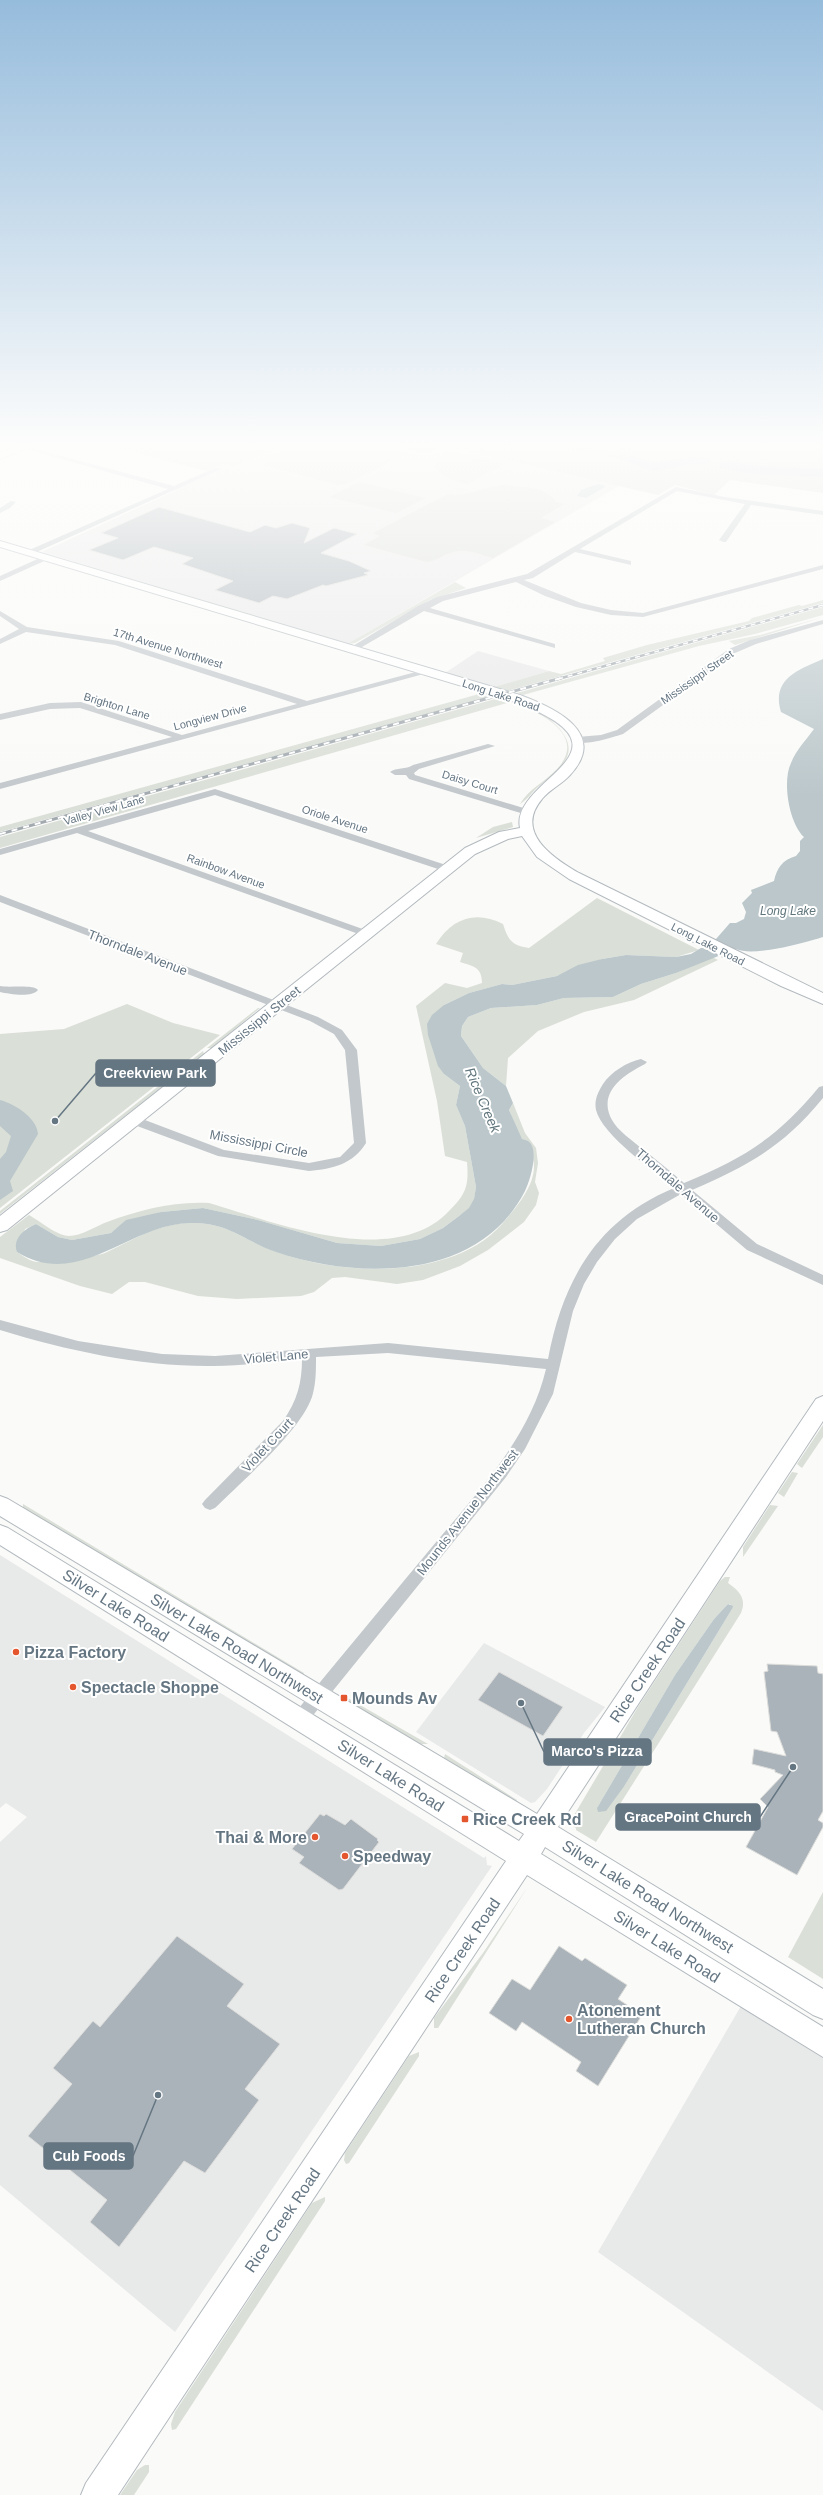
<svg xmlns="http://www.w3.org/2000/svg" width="823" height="2495" viewBox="0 0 823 2495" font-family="Helvetica,sans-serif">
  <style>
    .built { fill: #e8e9e9 }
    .green { fill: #dadfd7; fill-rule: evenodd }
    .water { fill: #bbc7cb }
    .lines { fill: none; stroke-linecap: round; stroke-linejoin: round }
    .river { fill: #bbc7cb; fill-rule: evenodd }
    .building { fill: #aab3b9; stroke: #dcdcda }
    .secondary-casing { stroke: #b3babf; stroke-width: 2 }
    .street { fill: #c3c8cc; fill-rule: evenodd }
    .secondary { fill: #fff; fill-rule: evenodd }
    .rail-far1-casing { stroke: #a2aab0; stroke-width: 2.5 }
    .rail-casing { stroke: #a2aab0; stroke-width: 3 }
    .rail-far1 { stroke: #fff; stroke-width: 1.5; stroke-dasharray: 5; stroke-linecap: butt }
    .rail { stroke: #fff; stroke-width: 2; stroke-dasharray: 6; stroke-linecap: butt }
    .poi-dot { fill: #e4572e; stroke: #fff; stroke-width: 1.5 }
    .labels { text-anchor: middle; stroke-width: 4; stroke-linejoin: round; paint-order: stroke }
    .far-street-label { font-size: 11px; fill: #657683; stroke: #fff }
    .far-water-label { font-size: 12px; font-style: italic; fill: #60757c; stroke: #fff }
    .street-label { font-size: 13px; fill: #657683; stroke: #fff }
    .water-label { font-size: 14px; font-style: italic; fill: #60757c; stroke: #fff }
    .near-street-label { font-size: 16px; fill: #657683; stroke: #fff }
    .near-poi-label { font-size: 16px; font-weight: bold; fill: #657683; stroke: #fff; text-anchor: start }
    .leader { fill: none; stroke: #657683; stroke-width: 1.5 }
    .callout-dot { fill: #657683; stroke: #fff; stroke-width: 1.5 }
    .callout { fill: #657683; stroke: #657683; stroke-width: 1.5 }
    .callout-label { font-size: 14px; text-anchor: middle; font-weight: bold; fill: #fff }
  </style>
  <rect width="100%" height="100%" fill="#fafaf8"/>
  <!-- built -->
  <g class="built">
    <polygon points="280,447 449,447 619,486 347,644 42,552 177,490 178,487 175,485 223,464 233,467"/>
    <polygon points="478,651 549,671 494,687 445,673"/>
    <polygon points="0,1555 484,1858 486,1856 487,1865 492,1866 175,2332 0,2185 0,1842 27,1817 6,1803 0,1808"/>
    <polygon points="484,1643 605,1707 584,1733 547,1789 535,1802 531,1803 416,1732"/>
    <polygon points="741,2006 823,2057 823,2411 598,2252"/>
  </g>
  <!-- green -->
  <g class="green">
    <polygon points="113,447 280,447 233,467 223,464 207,471"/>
    <polygon points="291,447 379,447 408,453 346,484 338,485 264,465 266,457"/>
    <polygon points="449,447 823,447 823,493 730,480 714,495 675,485 658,495"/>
    <path d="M448 451 502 463 503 465 467 484C455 481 443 478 435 467L437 458Z"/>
    <polygon points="359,482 426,498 396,513 329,497"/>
    <path d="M503 485C520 487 547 486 556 502L564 504 541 518 555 522 493 558C481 554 466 548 453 552 443 554 437 561 427 562L364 545 380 536 373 533 448 494C463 498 485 487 503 485Z"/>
    <polygon points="455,582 466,588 430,600 355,643 347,644"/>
    <polygon points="823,600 823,603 507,691 494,687 549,671 561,674 605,661 603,658 647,645 749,621 752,618 799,605 802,606"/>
    <polygon points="823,607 823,615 755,634 699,646 523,695 517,693"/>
    <polygon points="823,617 735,645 729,641 760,635"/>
    <polygon points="479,694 489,697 0,832 0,827"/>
    <polygon points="495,699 507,703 0,848 0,837"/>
    <path d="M511 702C519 701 530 708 537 711 545 715 552 721 556 725 583 752 562 768 538 787 532 792 527 800 520 804 529 788 547 781 558 768 588 734 538 711 511 702Z"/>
    <polygon points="512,822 513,827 476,838 493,827"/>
    <path d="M597 898 699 950 676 957 626 955 602 959 557 976 512 985 502 984 469 993 444 1005V1074L460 1086 456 1105 465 1126 476 1187 474 1200 469 1209 459 1216 443 1228 420 1239 381 1246 337 1243 258 1220 203 1208 161 1212 123 1224 111 1233 72 1240 58 1237 36 1224 25 1229 17 1252C23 1256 31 1262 38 1262 49 1262 96 1257 105 1253 133 1240 157 1224 189 1223 228 1222 241 1239 274 1251 339 1276 452 1281 502 1224 516 1208 539 1182 533 1159 531 1152 526 1145 522 1139 516 1131 513 1119 509 1110L513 1103 525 1133 536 1148 538 1163 535 1182 539 1193 536 1205 524 1222 488 1250 460 1266 423 1280 397 1284 345 1277 332 1278 314 1292 301 1296 237 1299 198 1296 145 1282H129L112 1294 80 1286 0 1258V1237L29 1215C40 1221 57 1236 69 1236 81 1236 96 1226 107 1222 139 1210 174 1201 209 1203 274 1222 394 1270 449 1211 466 1194 469 1186 467 1162L445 1156 437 1101 416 1006 445 983 467 988 482 983C482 967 473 966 460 962L463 953 436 944C452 918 476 910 503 924 508 940 512 946 529 948Z"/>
    <polygon points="712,957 718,960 634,1000 584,1012 538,1031 508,1058 506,1086 483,1068 461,1036 462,1026 468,1017 491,1008 537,1005 564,998 613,997 641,984 676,973"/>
    <polygon points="127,1004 173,1023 220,1035 0,1208 0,1034 64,1029"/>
    <polygon points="260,1008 212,1048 207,1048 258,1008"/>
    <polygon points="203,1051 204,1054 0,1214 0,1211"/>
    <polygon points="823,1425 823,1437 802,1468 797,1464"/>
    <polygon points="792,1472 798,1473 784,1497 778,1493"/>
    <polygon points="23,1504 304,1673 303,1675 23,1508"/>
    <polygon points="770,1505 778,1506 743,1557 743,1547"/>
    <path d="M725 1577H730L728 1583C739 1591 747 1598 741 1613L596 1842 576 1830V1828L570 1824 573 1817 638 1707 720 1581ZM728 1604H730L732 1609 625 1785 597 1808 675 1675 714 1619Z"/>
    <polygon points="346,1697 428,1744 420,1744 343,1698"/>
    <polygon points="445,1754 517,1800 516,1802 444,1758"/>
    <polygon points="527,1888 438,2028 434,2028 434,2018 483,1953"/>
    <polygon points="823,1892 823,1979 788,1957"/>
    <polygon points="419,2052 419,2056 349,2163 346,2164 344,2160 345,2153 409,2056"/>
    <polygon points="325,2197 325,2201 176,2429 172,2430 171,2424 175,2412 312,2203"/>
    <polygon points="145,2465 149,2465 149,2472 134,2495 120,2495 137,2470"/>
  </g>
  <!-- water -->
  <g class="water">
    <path d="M397 447H438L439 448C427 457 409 449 397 447Z"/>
    <path d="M736 464 751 467 823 469V475C801 475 740 477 723 467Z"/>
    <polygon points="598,484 604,485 605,487 586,498 577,496 581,490"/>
    <path d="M823 659V937C804 943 753 957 736 949L676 973 641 984 613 997 564 998 537 1005 491 1008 468 1017 462 1026 461 1036 483 1068 506 1086 513 1103 509 1110 522 1139C524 1140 526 1140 528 1141 540 1149 530 1181 525 1191 479 1281 359 1280 276 1252 242 1240 229 1222 189 1223 128 1225 79 1290 17 1252 12 1239 24 1229 36 1224L58 1237 72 1240 111 1233 126 1220 161 1212 203 1208 258 1220 337 1243 381 1246 420 1239 443 1228 459 1216 469 1208 474 1199 476 1187 465 1126 456 1105 460 1086 444 1074 438 1066 428 1035 427 1024 432 1015 444 1005 469 993 502 984 512 985 557 976 578 965 602 959 626 955 676 957 691 954 716 939 730 923H736L744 919 746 912 742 903 752 893 751 890 774 881C777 868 782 860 796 856L800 851V841L804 837C789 823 782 781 791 763 796 750 806 740 814 729L781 712C771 679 798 670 823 659Z"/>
    <path d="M0 1100C15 1104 37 1118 38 1134L10 1181 13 1191 0 1200V1159L6 1152 11 1136 0 1126Z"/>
    <polygon points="728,1604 733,1606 732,1609 625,1785 606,1811 598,1812 597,1808 675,1675 714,1619"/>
  </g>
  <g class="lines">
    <!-- river -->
    <g class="river">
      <polygon points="567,447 610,449 653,463 692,457 709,458 711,461 705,465 692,464 653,471 614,457 579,452"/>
      <polygon points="725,461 759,466 823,469 823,477 759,474 721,468 719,465 721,462"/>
    </g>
  </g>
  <!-- building -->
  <g class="building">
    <polygon points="159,507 250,532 265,525 276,528 292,523 310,528 304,543 334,528 357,534 321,553 349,561 371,571 364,573 368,575 326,586 323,585 287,599 273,596 259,603 215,590 233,581 182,564 193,558 154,547 123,560 89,550 118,538 101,533"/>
    <polygon points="767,1664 817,1666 818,1673 823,1674 823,1811 818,1820 823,1823 823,1827 797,1875 746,1847 768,1807 760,1799 783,1775 775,1772 775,1770 752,1764 754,1749 786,1756 777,1732 771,1731 764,1672 768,1671"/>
    <polygon points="499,1672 563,1707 543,1736 478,1700"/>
    <polygon points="320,1814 324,1816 326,1814 345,1825 351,1819 378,1839 377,1840 379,1842 343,1889 339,1890 299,1863 304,1857 292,1849"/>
    <polygon points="177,1936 244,1984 227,2006 280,2044 245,2089 259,2100 205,2173 184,2161 119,2247 90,2222 107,2200 28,2136 72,2084 53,2068 93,2021 100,2027"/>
    <polygon points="559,1946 582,1961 585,1958 627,1985 618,1999 642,2015 598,2086 576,2071 581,2062 522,2022 516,2031 489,2013 512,1979 530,1990"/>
  </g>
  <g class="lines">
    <defs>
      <g id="secondary">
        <polygon points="16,447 29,447 0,459 0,453"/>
        <path d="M0 541 520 695C555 708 609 733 570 775 562 784 550 789 542 799 514 832 553 858 579 873L823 993V1004L781 986 569 879 537 857 522 836 508 839 475 854 7 1230 0 1232V1216L465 848 499 832 520 828C509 778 649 751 512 701L0 547Z"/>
        <polygon points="823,1396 823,1421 558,1827 823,1989 823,2019 813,2015 545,1847 541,1854 823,2027 823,2057 527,1875 118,2495 81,2495 86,2483 506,1861 0,1545 0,1525 8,1528 519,1841 524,1834 0,1516 0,1496 8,1499 537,1814 816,1399"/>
      </g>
    </defs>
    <!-- secondary casing -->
    <use href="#secondary" class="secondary-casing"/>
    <!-- street -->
    <g class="street">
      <polygon points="19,447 28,447 174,486 216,468 221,469 30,555 27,555 27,551 168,489"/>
      <polygon points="676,487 725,497 823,511 823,515 751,505 726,542 723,542 719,540 745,504 677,491 580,549 631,561 631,565 575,552 533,578 524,580 581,603 611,610 643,613 823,565 823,569 643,617 611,615 576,607 545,596 516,582 443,601 430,608 555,644 555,648 424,611 355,651 348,649 418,606 437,597 527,574"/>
      <polygon points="11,501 16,502 10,508 0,513 0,508"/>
      <polygon points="44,556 51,558 0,581 0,576"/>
      <polygon points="0,611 27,627 119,641 307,701 427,669 431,672 0,789 0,783 172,737 80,708 50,709 0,720 0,714 50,703 81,702 182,735 297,704 115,645 26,632 0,644 0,639 19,629 0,616"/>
      <path d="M823 620V624L756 644 735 653 623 734C613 737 581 748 573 740L577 737 601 735 617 730 729 649 750 640Z"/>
      <path d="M488 744 495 746 419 769 414 773 415 775 530 810V814H524L409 779 406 775H395L390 772C396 767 406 770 413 765Z"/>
      <polygon points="215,789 452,867 453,869 452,871 444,871 215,795 88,831 371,932 371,936 367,937 77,833 0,855 0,849"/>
      <path d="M0 895 318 1017 342 1030 357 1050 366 1143C353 1164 333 1169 309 1171L218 1156 129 1123 127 1120 129 1117H137L224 1150 309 1163 340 1157 354 1143 345 1050 334 1034 310 1021 0 902Z"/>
      <path d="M0 986C9 988 34 984 38 990 32 998 9 994 0 992Z"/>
      <path d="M641 1059 647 1062 645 1064C623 1075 597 1093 612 1120 618 1131 632 1140 641 1148 656 1159 670 1171 684 1183 744 1158 777 1138 819 1087L823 1086V1098C783 1147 749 1165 692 1190L757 1244 823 1275V1285L747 1250 681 1194 637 1219 615 1239 597 1262 584 1284 573 1311 553 1394 525 1449 506 1477 306 1724 300 1726 294 1724 292 1719 294 1714C338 1660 383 1606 427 1553 473 1497 529 1441 546 1369L388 1353 316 1357C316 1371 316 1384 312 1397 299 1433 243 1480 215 1508L210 1510 205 1508 202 1504 205 1500 283 1421C297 1401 302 1383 302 1359 273 1362 244 1366 214 1366 142 1367 69 1351 0 1330V1320L78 1341 162 1354 215 1356 388 1343 548 1359C563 1280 597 1220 674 1188 654 1171 602 1135 596 1110 594 1100 598 1092 603 1084 611 1072 627 1062 641 1059Z"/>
    </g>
    <!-- secondary -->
    <use href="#secondary" class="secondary"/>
    <defs>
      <polyline id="rail-far1" points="558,679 823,605"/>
      <polyline id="rail" points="0,834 561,678"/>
    </defs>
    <!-- rail-far1 casing -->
    <use href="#rail-far1" class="rail-far1-casing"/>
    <!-- rail casing -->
    <use href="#rail" class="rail-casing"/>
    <!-- rail-far1 -->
    <use href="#rail-far1" class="rail-far1"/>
    <!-- rail -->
    <use href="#rail" class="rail"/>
  </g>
  <!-- sky -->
  <linearGradient id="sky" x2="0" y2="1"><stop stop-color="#96bcdc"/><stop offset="0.56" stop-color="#fdfdfc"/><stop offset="1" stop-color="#fdfdfc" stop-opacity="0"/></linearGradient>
  <rect width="823" height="796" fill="url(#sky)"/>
  <!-- markers -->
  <g class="poi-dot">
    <circle cx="16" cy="1652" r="4"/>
    <circle cx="73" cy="1687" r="4"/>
    <rect x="340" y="1694" width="8" height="8" rx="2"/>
    <rect x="461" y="1815" width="8" height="8" rx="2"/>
    <circle cx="315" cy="1837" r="4"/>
    <circle cx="345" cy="1856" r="4"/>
    <circle cx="569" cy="2019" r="4"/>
  </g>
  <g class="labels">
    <!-- far-street labels -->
    <g class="far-street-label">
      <text transform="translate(168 648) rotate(17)" y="4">17th Avenue Northwest</text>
      <text transform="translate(697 677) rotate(-35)" y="4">Mississippi Street</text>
      <text transform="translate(501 695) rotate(18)" y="4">Long Lake Road</text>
      <text transform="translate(117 706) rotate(17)" y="4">Brighton Lane</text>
      <text transform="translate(210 717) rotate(-15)" y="4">Longview Drive</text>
      <text transform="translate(470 782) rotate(17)" y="4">Daisy Court</text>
      <text transform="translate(104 810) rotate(-16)" y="4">Valley View Lane</text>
      <text transform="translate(335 819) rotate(18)" y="4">Oriole Avenue</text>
      <text transform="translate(226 871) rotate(20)" y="4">Rainbow Avenue</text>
      <text transform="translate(708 944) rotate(27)" y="4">Long Lake Road</text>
    </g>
    <!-- far-water labels -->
    <g class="far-water-label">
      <text x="788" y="915">Long Lake</text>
    </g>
    <!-- street labels -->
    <g class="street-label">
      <text transform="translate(138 952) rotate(21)" y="5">Thorndale Avenue</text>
      <text transform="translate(259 1020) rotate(-39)" y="5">Mississippi Street</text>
      <text transform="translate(259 1143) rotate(11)" y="5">Mississippi Circle</text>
      <text transform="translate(678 1185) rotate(41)" y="5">Thorndale Avenue</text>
      <text transform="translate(276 1356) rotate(-5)" y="5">Violet Lane</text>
      <text transform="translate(267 1445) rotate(-47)" y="5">Violet Court</text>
      <text transform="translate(467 1512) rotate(-52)" y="5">Mounds Avenue Northwest</text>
    </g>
    <!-- water labels -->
    <g class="water-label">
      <text transform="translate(483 1100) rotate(67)" y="5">Rice Creek</text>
    </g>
    <!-- near-street labels -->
    <g class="near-street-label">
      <text transform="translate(116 1605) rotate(32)" y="6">Silver Lake Road</text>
      <text transform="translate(237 1648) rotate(31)" y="6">Silver Lake Road Northwest</text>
      <text transform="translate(647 1670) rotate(-56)" y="6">Rice Creek Road</text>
      <text transform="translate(391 1775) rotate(32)" y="6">Silver Lake Road</text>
      <text transform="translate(648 1896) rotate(32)" y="6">Silver Lake Road Northwest</text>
      <text transform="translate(667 1946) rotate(32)" y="6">Silver Lake Road</text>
      <text transform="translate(462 1950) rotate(-56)" y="6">Rice Creek Road</text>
      <text transform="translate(282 2220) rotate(-56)" y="6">Rice Creek Road</text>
    </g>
    <!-- near-poi labels -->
    <g class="near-poi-label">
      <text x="24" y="1658">Pizza Factory</text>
      <text x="81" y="1693">Spectacle Shoppe</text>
      <text x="352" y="1704">Mounds Av</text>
      <text x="473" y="1825">Rice Creek Rd</text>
      <text x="307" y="1843" text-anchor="end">Thai &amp; More</text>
      <text x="353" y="1862">Speedway</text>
      <text x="577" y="2016">Atonement<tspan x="577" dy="18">Lutheran Church</tspan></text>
    </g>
  </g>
  <!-- callouts -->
  <path class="leader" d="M55 1121L96 1073M521 1703L544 1752M793 1767L760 1817M158 2095L133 2156"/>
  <g class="callout-dot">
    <circle cx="55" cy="1121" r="4"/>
    <circle cx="521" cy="1703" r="4"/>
    <circle cx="793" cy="1767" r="4"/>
    <circle cx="158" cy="2095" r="4"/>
  </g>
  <g class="callout">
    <rect x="96" y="1060" width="119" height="26" rx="4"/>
    <rect x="544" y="1739" width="107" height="26" rx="4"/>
    <rect x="616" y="1804" width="144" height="26" rx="4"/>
    <rect x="44" y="2143" width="89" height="26" rx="4"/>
  </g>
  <g class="callout-label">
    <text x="155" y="1078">Creekview Park</text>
    <text x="597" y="1756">Marco's Pizza</text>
    <text x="688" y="1822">GracePoint Church</text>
    <text x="89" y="2161">Cub Foods</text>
  </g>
</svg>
